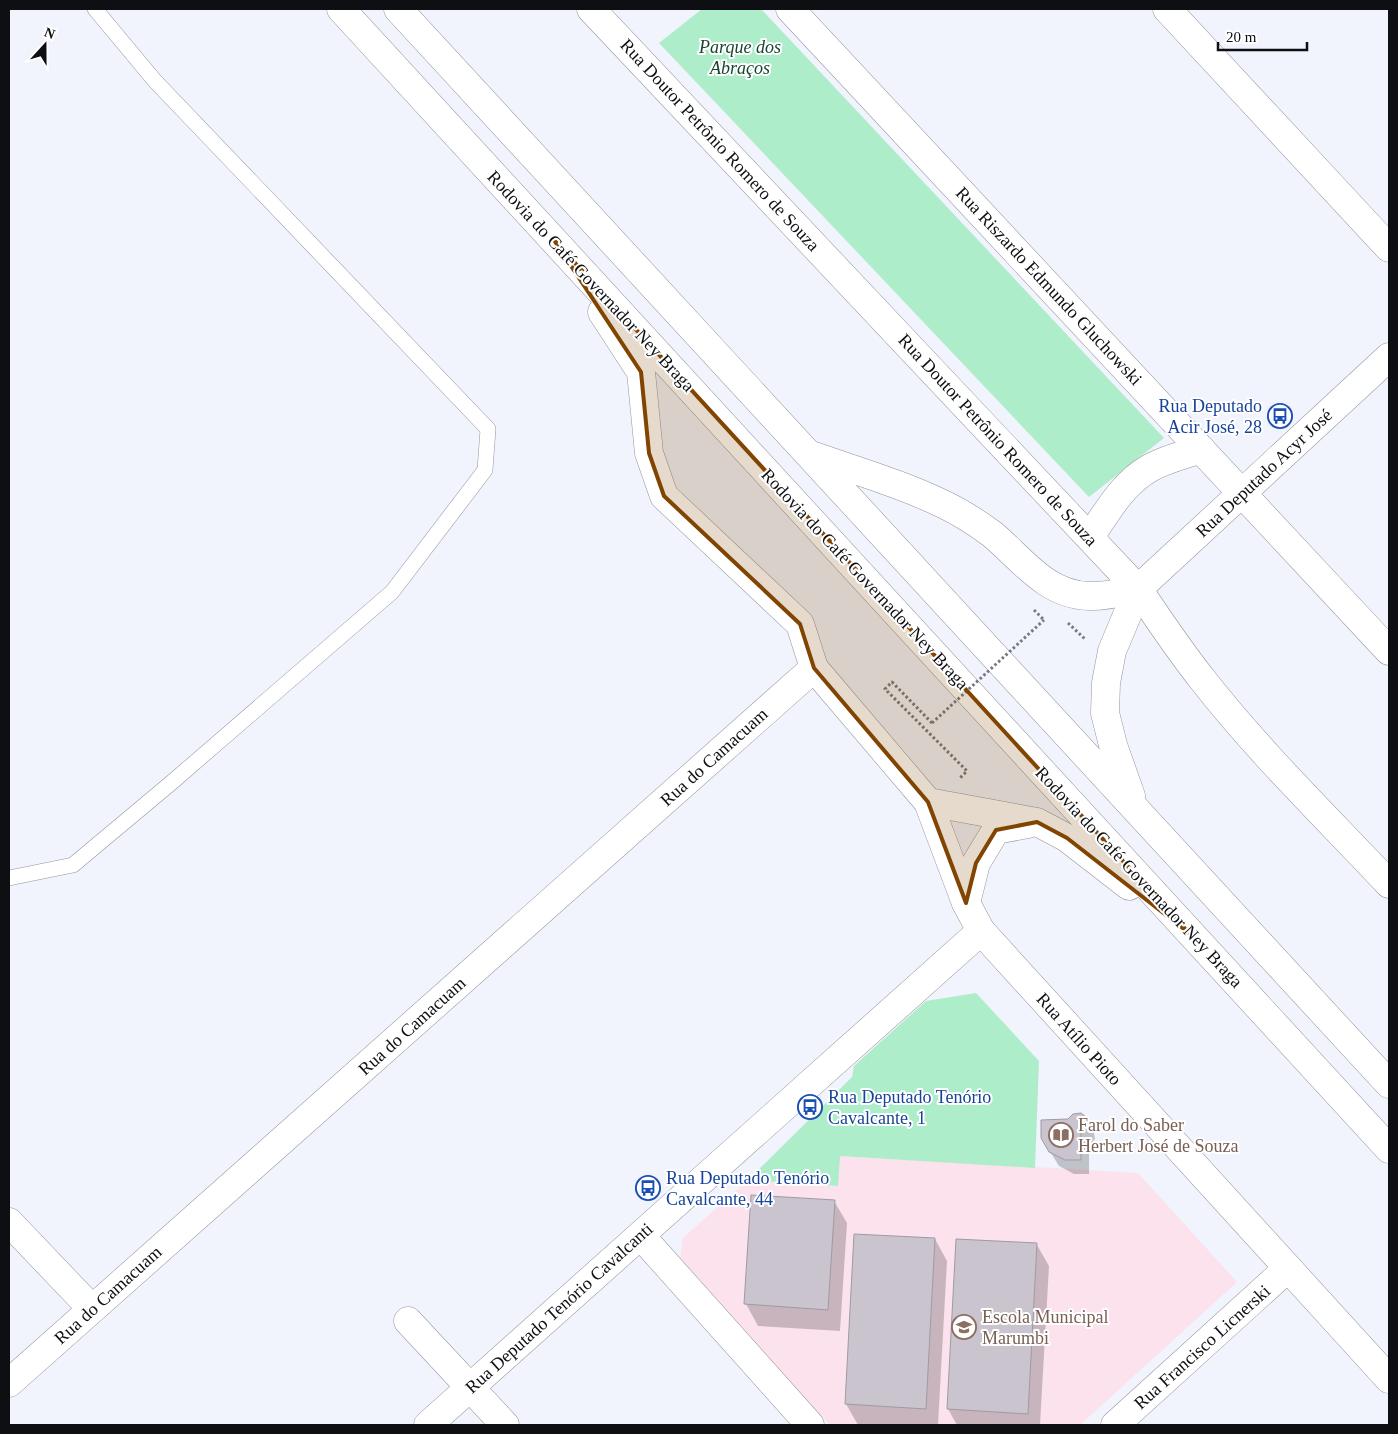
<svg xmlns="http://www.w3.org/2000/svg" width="1398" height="1434" viewBox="0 0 1398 1434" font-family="'Times New Roman',serif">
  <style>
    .education { fill: #fbe2ec }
    .green { fill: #aeedc9 }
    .shadow { fill: #0003 }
    .building { fill: #c9c4cd; stroke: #9f9aa3 }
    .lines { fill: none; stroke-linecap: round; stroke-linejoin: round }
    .service-casing { stroke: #93959e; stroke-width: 16 }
    .minor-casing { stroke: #93959e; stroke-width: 29 }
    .tertiary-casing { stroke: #93959e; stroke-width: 29 }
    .motorway-casing { stroke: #93959e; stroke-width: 29 }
    .path { stroke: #77787e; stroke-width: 3; stroke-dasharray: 2.5 2.5; stroke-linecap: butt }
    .service { stroke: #fff; stroke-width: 15 }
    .minor { stroke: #fff; stroke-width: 28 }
    .tertiary { stroke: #fff; stroke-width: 28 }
    .motorway { stroke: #fff; stroke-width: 28 }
    .path-bridge { stroke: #77787e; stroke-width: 3; stroke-dasharray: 2.5 2.5; stroke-linecap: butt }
    .marked { fill: #814401; fill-opacity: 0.2; stroke: #814401; stroke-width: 4; stroke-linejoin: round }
    .labels { text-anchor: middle; stroke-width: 4; stroke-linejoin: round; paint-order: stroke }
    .park-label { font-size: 18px; font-style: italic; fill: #18452f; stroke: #fff }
    .street-label { font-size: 18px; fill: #0e0f12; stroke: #fff }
    .transit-label { font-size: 18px; fill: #164399; stroke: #fff; text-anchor: start }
    .education-label { font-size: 18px; fill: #785e54; stroke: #fff; text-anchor: start }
  </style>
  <rect width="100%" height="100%" fill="#f1f3fd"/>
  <!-- education -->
  <polygon class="education" points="839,1156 1138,1173 1237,1282 1080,1425 830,1425 680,1260 683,1238 748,1180 838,1186"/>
  <!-- green -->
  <g class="green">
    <polygon points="702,9 761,9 1164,438 1089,497 659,43"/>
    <polygon points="976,993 1039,1061 1035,1168 840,1156 838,1186 748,1180 852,1077 854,1066 926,1001"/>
  </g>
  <!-- shadow -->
  <g class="shadow">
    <polygon points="1085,1118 1094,1133 1095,1139 1089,1146 1089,1174 1074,1174 1059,1166 1051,1153"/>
    <polygon points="834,1201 847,1223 840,1331 758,1326 746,1304"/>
    <polygon points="935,1239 947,1261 938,1425 858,1425 846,1404"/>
    <polygon points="957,1240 1037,1245 1049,1266 1040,1425 957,1425 948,1409"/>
  </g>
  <!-- building -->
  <g class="building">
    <polygon points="1081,1113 1086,1117 1087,1124 1081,1131 1081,1160 1065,1160 1049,1152 1041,1138 1041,1120 1068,1119 1073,1114"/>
    <polygon points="751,1195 835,1200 828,1310 744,1304"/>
    <polygon points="854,1234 935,1238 926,1409 845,1404"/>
    <polygon points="956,1239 1037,1243 1028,1414 947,1409"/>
  </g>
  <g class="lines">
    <defs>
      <polyline id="service" points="9,878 73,865 171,783 392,592 485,470 488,429 155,81 95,9"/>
      <g id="minor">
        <polyline points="790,9 1389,651"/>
        <polyline points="1167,9 1389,248"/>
        <path d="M1090 537C1107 512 1123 483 1150 468 1166 459 1184 455 1201 449"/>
        <polyline points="9,1222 92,1309"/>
        <polyline points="641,1236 810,1425"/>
        <polyline points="408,1321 505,1425"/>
        <polyline points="9,1383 814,668"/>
        <polyline points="428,1425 981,931"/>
        <polyline points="1115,1425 1288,1268"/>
      </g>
      <g id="tertiary">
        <path d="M591 9 1138 589C1159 620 1179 650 1202 679 1259 752 1326 817 1389 884"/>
        <polyline points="1138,589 1389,357"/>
        <polyline points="814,668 928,802 966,903 981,931 1389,1379"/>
      </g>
      <g id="motorway">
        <polyline points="341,9 1389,1149"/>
        <polyline points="398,9 1389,1084"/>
        <polyline points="602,312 641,372 649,453 664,496 800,624 814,668"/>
        <path d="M814 456C857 471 902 484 943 504 960 512 977 523 992 534 1022 559 1046 595 1089 596 1105 597 1123 592 1138 589"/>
        <polyline points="1131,796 1113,745 1105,713 1106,683 1112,651 1138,589"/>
        <polyline points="928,802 1037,822 1067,838 1129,886"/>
        <polyline points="966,903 976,863 996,830 1028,824"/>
      </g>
    </defs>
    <!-- service casing -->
    <use href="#service" class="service-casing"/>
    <!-- minor casing -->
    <use href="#minor" class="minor-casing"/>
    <!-- tertiary casing -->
    <use href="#tertiary" class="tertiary-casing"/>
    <!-- motorway casing -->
    <use href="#motorway" class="motorway-casing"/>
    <!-- path -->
    <g class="path">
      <polyline points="1034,610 1044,620"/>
      <polyline points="1068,623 1086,640"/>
      <polyline points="932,723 892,682 885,689 967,771 959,779"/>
    </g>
    <!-- service -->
    <use href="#service" class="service"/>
    <!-- minor -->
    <use href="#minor" class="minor"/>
    <!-- tertiary -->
    <use href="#tertiary" class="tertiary"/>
    <!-- motorway -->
    <use href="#motorway" class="motorway"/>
    <!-- path-bridge -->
    <polyline class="path-bridge" points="932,723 1044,620"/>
  </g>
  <!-- marked area -->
  <path class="marked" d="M554 240 1189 933 1067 838 1037 822 996 830 976 863 966 903 928 802 814 668 800 624 664 496 649 453 641 372Z"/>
  <!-- icons -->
  <defs>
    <symbol id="bus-ring" viewBox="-11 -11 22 22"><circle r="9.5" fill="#fff" stroke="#1a4fb4" stroke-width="1.5"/><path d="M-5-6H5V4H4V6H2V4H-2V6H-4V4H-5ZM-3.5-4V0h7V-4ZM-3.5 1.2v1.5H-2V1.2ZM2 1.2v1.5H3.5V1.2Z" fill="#1a4fb4"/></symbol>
    <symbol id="library-ring" viewBox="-11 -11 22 22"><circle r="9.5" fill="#fff" stroke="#8d6e63" stroke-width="1.5"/><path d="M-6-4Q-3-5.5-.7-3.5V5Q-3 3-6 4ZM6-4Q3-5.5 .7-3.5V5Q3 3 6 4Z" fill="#8d6e63"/></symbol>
    <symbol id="school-ring" viewBox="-11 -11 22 22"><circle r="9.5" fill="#fff" stroke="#8d6e63" stroke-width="1.5"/><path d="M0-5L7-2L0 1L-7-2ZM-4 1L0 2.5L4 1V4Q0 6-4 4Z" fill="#8d6e63"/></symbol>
  </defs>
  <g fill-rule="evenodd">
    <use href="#bus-ring" x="1266" y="402" width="28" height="28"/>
    <use href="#bus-ring" x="796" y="1093" width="28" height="28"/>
    <use href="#library-ring" x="1047" y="1121" width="28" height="28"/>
    <use href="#bus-ring" x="634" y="1174" width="28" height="28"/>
    <use href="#school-ring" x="950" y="1313" width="28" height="28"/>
  </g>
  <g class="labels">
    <!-- park labels -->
    <g class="park-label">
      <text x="740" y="53">Parque dos<tspan x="740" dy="21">Abraços</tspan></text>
    </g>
    <!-- street labels -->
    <g class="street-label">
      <text transform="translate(720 145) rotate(47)" y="6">Rua Doutor Petrônio Romero de Souza</text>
      <text transform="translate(591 281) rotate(47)" y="6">Rodovia do Café Governador Ney Braga</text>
      <text transform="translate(1049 286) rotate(47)" y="6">Rua Riszardo Edmundo Gluchowski</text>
      <text transform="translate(998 440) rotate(47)" y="6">Rua Doutor Petrônio Romero de Souza</text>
      <text transform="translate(1264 473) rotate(-43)" y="6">Rua Deputado Acyr José</text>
      <text transform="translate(865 579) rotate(47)" y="6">Rodovia do Café Governador Ney Braga</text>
      <text transform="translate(714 757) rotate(-42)" y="6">Rua do Camacuam</text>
      <text transform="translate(1139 877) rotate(47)" y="6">Rodovia do Café Governador Ney Braga</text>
      <text transform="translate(412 1026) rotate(-42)" y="6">Rua do Camacuam</text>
      <text transform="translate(1079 1039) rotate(48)" y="6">Rua Atílio Pioto</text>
      <text transform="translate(108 1295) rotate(-42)" y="6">Rua do Camacuam</text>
      <text transform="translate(559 1308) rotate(-42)" y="6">Rua Deputado Tenório Cavalcanti</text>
      <text transform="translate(1202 1347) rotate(-42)" y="6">Rua Francisco Licnerski</text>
    </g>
    <!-- transit labels -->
    <g class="transit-label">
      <text x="1262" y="412" text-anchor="end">Rua Deputado<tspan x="1262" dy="21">Acir José, 28</tspan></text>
      <text x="828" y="1103">Rua Deputado Tenório<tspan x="828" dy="21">Cavalcante, 1</tspan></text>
      <text x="666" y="1184">Rua Deputado Tenório<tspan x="666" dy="21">Cavalcante, 44</tspan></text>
    </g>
    <!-- education labels -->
    <g class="education-label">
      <text x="1078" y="1131">Farol do Saber<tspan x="1078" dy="21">Herbert José de Souza</tspan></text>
      <text x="982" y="1323">Escola Municipal<tspan x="982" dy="21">Marumbi</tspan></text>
    </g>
  </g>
  <!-- border -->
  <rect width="1398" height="1434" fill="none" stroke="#0e0f12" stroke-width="20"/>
  <!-- north arrow -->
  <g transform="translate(45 45) rotate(21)" stroke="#ffffff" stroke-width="4" paint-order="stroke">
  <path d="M0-4L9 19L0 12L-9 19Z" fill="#0e0f12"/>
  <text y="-8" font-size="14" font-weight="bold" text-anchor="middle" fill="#0e0f12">N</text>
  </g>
  <!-- scale -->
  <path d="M1218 42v8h89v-8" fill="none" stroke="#0e0f12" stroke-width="2.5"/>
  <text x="1226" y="42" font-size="15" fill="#0e0f12" stroke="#ffffff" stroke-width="4" paint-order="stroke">20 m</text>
</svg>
